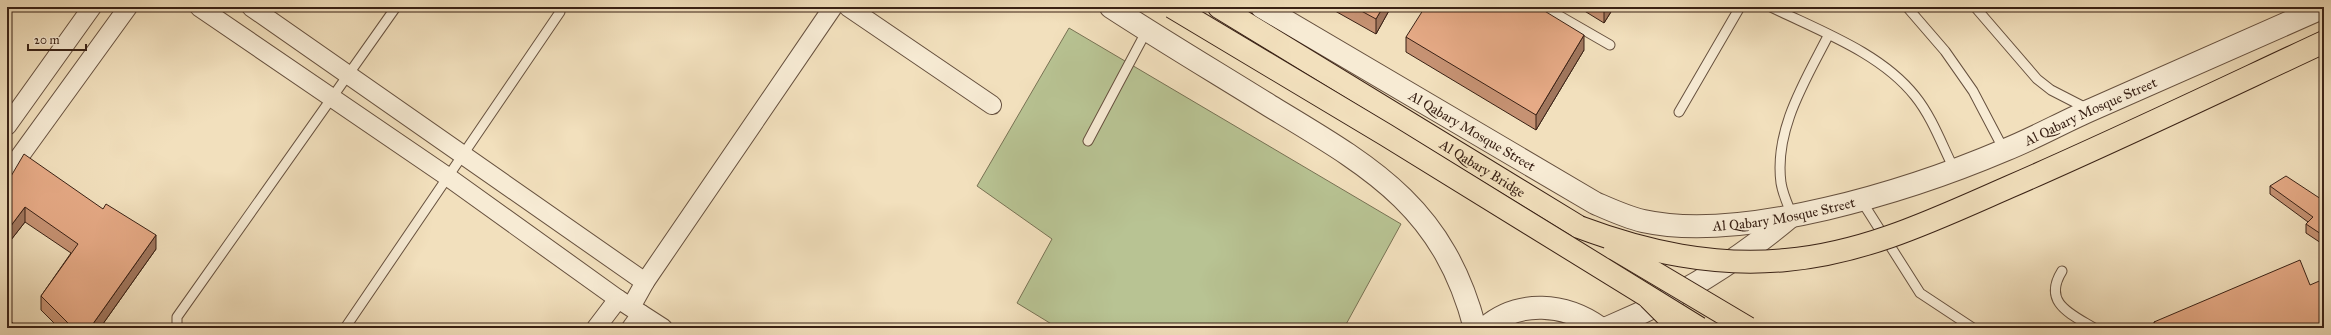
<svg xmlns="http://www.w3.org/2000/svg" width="2331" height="335" viewBox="0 0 2331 335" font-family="'IM FELL Great Primer',serif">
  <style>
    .green { fill: #b8c393; stroke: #787254 }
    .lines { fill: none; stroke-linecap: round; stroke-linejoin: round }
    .service-casing { stroke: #67513f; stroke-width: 11 }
    .minor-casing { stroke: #67513f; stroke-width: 20 }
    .tertiary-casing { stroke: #67513f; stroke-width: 24 }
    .primary-casing { stroke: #392115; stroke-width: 24 }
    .service { stroke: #f7ebd4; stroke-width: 9 }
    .minor { stroke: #f7ebd4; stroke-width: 18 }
    .tertiary { stroke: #f7ebd4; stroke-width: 22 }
    .primary { stroke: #f2e0bd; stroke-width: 22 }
    .primary-bridge-casing { stroke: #392115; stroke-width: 24; stroke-linecap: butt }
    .motorway-bridge-casing { stroke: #392115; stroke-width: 24; stroke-linecap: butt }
    .primary-bridge { stroke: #f2e0bd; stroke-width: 22 }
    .motorway-bridge { stroke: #f2e0bd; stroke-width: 22 }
    .wall { fill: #c69273; stroke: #392115 }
    .shaded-wall { fill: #a1775e; stroke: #392115 }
    .building { fill: #e6aa86; stroke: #392115 }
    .labels { text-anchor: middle; stroke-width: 3.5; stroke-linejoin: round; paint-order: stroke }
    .street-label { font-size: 14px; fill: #392115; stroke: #f7ebd4 }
  </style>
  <rect width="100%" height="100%" fill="#f2e0bd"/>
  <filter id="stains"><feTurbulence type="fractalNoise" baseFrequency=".005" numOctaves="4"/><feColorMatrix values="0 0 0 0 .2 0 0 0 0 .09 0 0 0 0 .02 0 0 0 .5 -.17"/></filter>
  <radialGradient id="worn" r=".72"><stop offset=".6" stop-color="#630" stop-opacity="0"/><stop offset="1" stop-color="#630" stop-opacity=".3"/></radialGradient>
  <!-- green -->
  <polygon class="green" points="1069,28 1401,224 1344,328 1058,328 1017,303 1052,239 977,186"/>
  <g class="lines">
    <defs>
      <g id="service">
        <polyline points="1544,7 1610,45"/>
        <path d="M1771 7C1820 31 1881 53 1915 96 1932 117 1942 145 1954 169"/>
        <polyline points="1907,7 1945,51 1973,91 2004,150"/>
        <polyline points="1975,7 2037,79 2051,90 2088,109"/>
        <polyline points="1679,112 1740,7"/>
        <polyline points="1088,141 1147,30"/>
        <polyline points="1861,200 1920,293 1973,328"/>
        <path d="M1792 215C1788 205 1783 195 1781 183 1774 130 1805 81 1828 36"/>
        <path d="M2062 271C2042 303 2071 314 2094 328"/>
        <polyline points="177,328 177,317 396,7"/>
        <polyline points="345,328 560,12 560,7"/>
      </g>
      <g id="minor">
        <polyline points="199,7 448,177 618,299 663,328"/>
        <polyline points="251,7 645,282"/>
        <polyline points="848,7 992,105"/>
        <polyline points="7,126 92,7"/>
        <polyline points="7,174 128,7"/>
        <polyline points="631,307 645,282 833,7"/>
        <polyline points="596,328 618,299"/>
        <polyline points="631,328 641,314"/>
      </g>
      <g id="tertiary">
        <path d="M1111 7C1163 41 1217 73 1270 106 1371 167 1443 206 1475 328"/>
        <path id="s1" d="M1262 7 1595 203C1611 210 1626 217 1643 221 1743 243 1911 190 2005 150 2035 138 2063 122 2093 109 2170 75 2247 41 2324 7"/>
        <path d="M1485 328C1519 299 1565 303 1600 328"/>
        <path d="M1607 328C1675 300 1735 263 1791 216"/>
      </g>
      <g id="primary">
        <path id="s2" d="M1219 7 1579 227"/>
      </g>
    </defs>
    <!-- service casing -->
    <use href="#service" class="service-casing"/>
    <!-- minor casing -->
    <use href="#minor" class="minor-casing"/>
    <!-- tertiary casing -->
    <use href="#tertiary" class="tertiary-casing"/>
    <!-- primary casing -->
    <use href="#primary" class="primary-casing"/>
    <!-- service -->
    <use href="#service" class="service"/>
    <!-- minor -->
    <use href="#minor" class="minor"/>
    <!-- tertiary -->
    <use href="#tertiary" class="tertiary"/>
    <!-- primary -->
    <use href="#primary" class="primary"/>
    <defs>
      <g id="primary-bridge">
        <polyline points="1172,7 1386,135 1699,328"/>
        <path d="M1579 227C1646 252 1714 267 1786 260 1866 253 1936 219 2009 187 2115 141 2219 91 2324 42"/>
        <polyline points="1615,249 1748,328"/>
      </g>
      <polyline id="motorway-bridge" points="1649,298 1679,328"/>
    </defs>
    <!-- primary-bridge casing -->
    <use href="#primary-bridge" class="primary-bridge-casing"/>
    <!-- motorway-bridge casing -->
    <use href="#motorway-bridge" class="motorway-bridge-casing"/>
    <!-- primary-bridge -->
    <use href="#primary-bridge" class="primary-bridge"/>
    <!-- motorway-bridge -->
    <use href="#motorway-bridge" class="motorway-bridge"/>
  </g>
  <!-- wall -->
  <g class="wall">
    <polygon points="1328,7 1391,7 1376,34"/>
    <polygon points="1578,7 1614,7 1604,23"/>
    <polygon points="1406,37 1584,50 1536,130 1406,52"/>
    <polygon points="7,183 156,249 100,328 59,328 41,310 41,296 71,253 25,222 7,245"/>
    <polygon points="2270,186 2324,201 2324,245 2306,233 2306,224 2308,222 2270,194"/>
    <polygon points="2154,322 2324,328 2154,328"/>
  </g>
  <!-- shaded-wall -->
  <g class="shaded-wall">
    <polygon points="1383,7 1391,7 1376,34 1376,19"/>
    <polygon points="1605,7 1614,7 1604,23 1604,8"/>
    <polygon points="1584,35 1584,50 1536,130 1536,115"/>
    <polygon points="25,207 25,222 7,245 7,231"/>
    <polygon points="156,235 156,249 100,328 90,328"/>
  </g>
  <!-- building -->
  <g class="building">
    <polygon points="1354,7 1383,7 1376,19"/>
    <polygon points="1425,7 1538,7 1584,35 1536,115 1406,37"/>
    <polygon points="24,154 103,209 106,204 156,235 90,328 73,328 41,296 78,244 25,207 7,231 7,183"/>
    <polygon points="2286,176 2324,201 2324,204 2323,205 2324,206 2324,236 2306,224 2313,217 2270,186"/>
    <polygon points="2300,260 2310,285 2324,279 2324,328 2157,328 2154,322"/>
    <polygon points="7,319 20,328 7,328"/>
  </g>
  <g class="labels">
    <!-- street labels -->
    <g class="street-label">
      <text dy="5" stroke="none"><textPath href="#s1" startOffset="905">Al Qabary Mosque Street</textPath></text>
      <text dy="5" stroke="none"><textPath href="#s1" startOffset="244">Al Qabary Mosque Street</textPath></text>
      <text dy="5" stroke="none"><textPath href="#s2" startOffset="309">Al Qabary Bridge</textPath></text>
      <text dy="5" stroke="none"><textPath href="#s1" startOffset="580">Al Qabary Mosque Street</textPath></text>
    </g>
  </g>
  <!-- margin -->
  <rect width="2331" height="335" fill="none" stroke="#f2e0bd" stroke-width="24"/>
  <rect x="8" y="8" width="2315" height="319" fill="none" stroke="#392115" stroke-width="2"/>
  <rect x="12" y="12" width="2307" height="311" fill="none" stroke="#392115"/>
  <!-- scale -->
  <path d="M28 44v6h58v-6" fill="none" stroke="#392115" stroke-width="2"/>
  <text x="34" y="44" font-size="12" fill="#392115" stroke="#f7ebd4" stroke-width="3" paint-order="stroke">20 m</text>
  <rect width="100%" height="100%" filter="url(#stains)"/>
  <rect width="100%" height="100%" fill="url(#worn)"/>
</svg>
